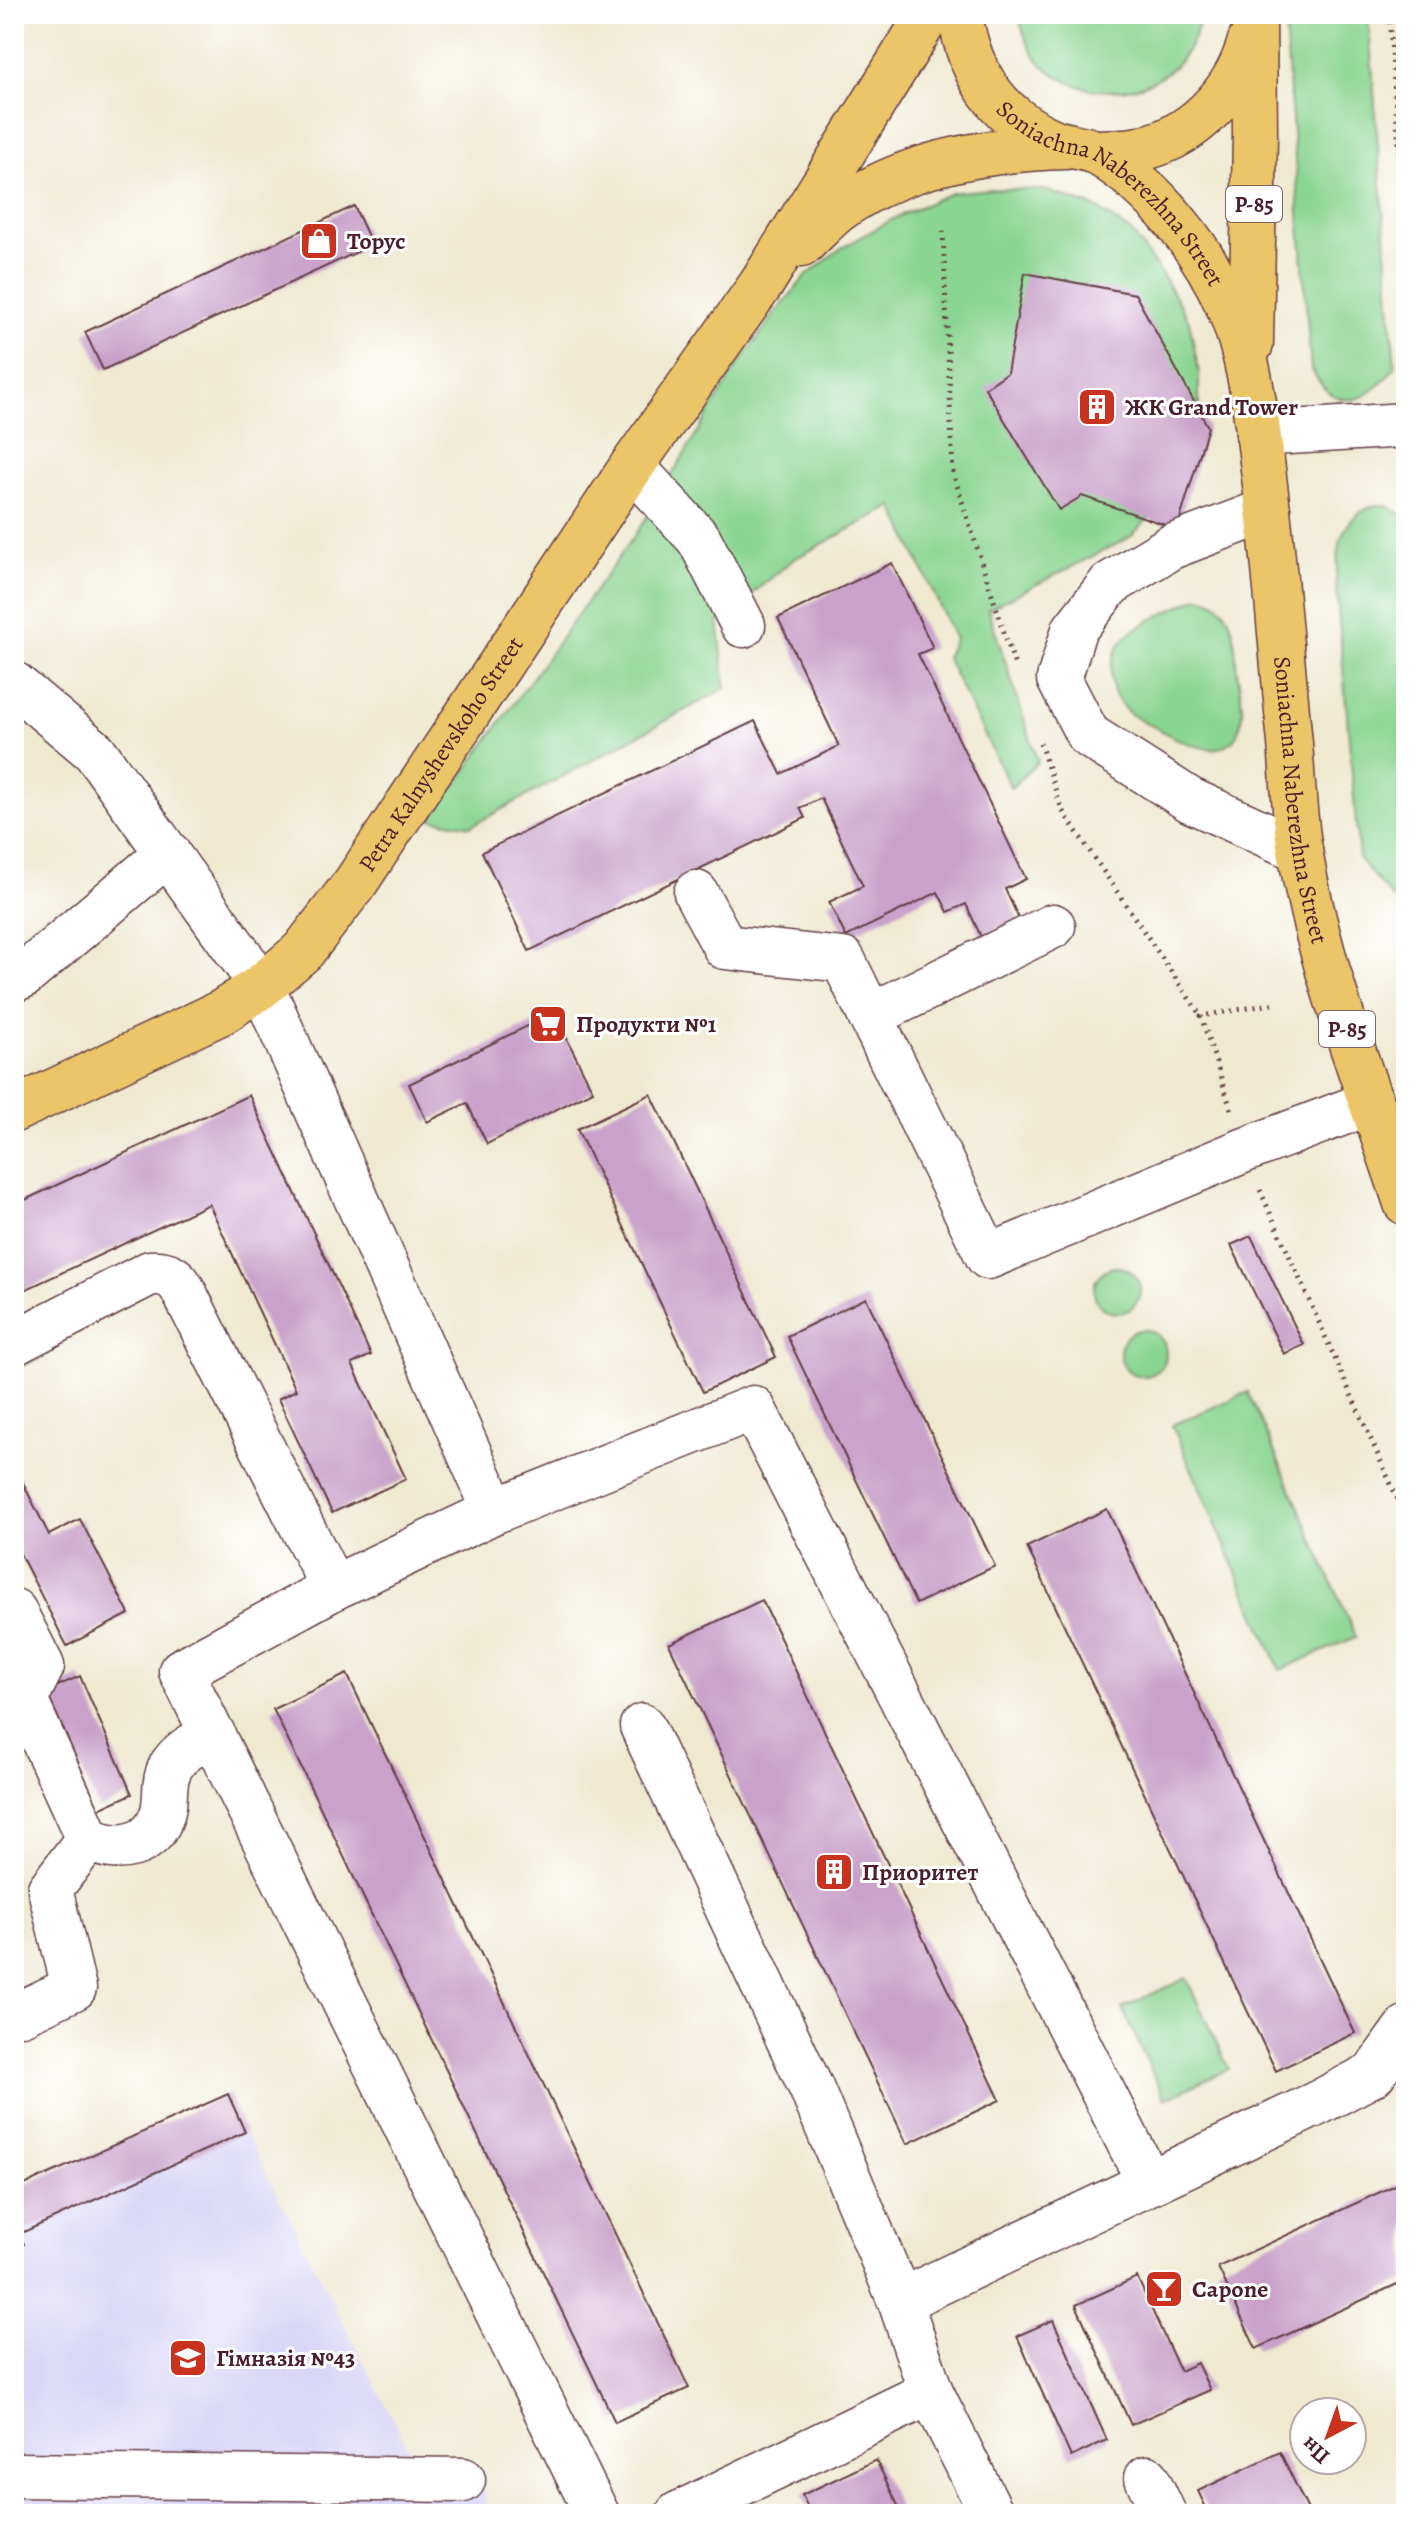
<svg xmlns="http://www.w3.org/2000/svg" width="1420" height="2528" viewBox="0 0 1420 2528" font-family="Alegreya,serif">
  <style>
    .built { fill: #d9d6f7 }
    .green { fill: #8bd592; stroke: #6a7a5e; stroke-width: 2 }
    .building { fill: #c9a1ca }
    .lines { fill: none; stroke-linecap: round; stroke-linejoin: round }
    .minor-casing { stroke: #633d44; stroke-width: 47 }
    .major-casing { stroke: #633d44; stroke-width: 47 }
    .path { stroke: #633d44; stroke-width: 5; stroke-dasharray: 2 6; stroke-linecap: butt }
    .minor { stroke: #fff; stroke-width: 44 }
    .major { stroke: #edc569; stroke-width: 44 }
    .labels { text-anchor: middle; stroke-width: 6; stroke-linejoin: round; paint-order: stroke }
    .shield { fill: #fff; stroke: #80626b; stroke-width: 2 }
    .shield-label { font-size: 22px; font-weight: bold; fill: #4a1f2b }
    .street-label { font-size: 24px; fill: #4a1f2b; stroke: #fff }
    .poi-label { font-size: 24px; font-weight: bold; fill: #4a1f2b; stroke: #fff; text-anchor: start }
  </style>
  <rect width="100%" height="100%" fill="#fff"/>
  <filter id="ink" filterUnits="userSpaceOnUse"><feTurbulence type="fractalNoise" baseFrequency=".0125" numOctaves="2"/><feDisplacementMap in="SourceGraphic" scale="16" xChannelSelector="R" yChannelSelector="G"/><feConvolveMatrix kernelMatrix="1 2 1 2 8 2 1 2 1" color-interpolation-filters="sRGB"/></filter>
  <filter id="wash" filterUnits="userSpaceOnUse"><feTurbulence type="fractalNoise" baseFrequency=".006" numOctaves="4" result="noise"/><feDisplacementMap in="SourceGraphic" scale="32" xChannelSelector="R" yChannelSelector="G"/><feGaussianBlur stdDeviation="1.8" result="paint"/><feColorMatrix in="noise" values="0 0 0 0 0 0 0 0 0 0 0 0 0 0 0 0 0 1.4 0 .05"/><feComposite in="paint" operator="in"/></filter>
  <g filter="url(#wash)">
    <rect width="100%" height="100%" fill="#efe9d0"/>
    <!-- built -->
    <polygon class="built" points="245,2132 418,2467 484,2471 486,2514 14,2514 14,2249 24,2244 19,2234"/>
    <!-- green -->
    <g class="green">
      <path d="M1018 14H1201C1198 30 1192 46 1181 59 1147 100 1079 101 1042 64 1028 50 1023 32 1018 14Z"/>
      <path d="M1284 14H1368L1395 367C1380 388 1354 413 1327 391 1321 385 1316 376 1311 370Z"/>
      <polygon points="991,189 1045,190 1097,208 1132,233 1163,276 1189,321 1199,373 1199,428 1171,496 1129,538 988,609 1038,762 1011,788 946,657 955,639 893,506 794,559 718,622 726,688 471,826 431,819 642,525 735,370 776,312 806,276 840,249 897,217 951,193"/>
      <path d="M1377 505 1389 507 1406 517V897L1393 899 1359 859 1336 583C1338 548 1338 517 1377 505Z"/>
      <path d="M1199 597C1212 599 1221 604 1228 617 1236 632 1235 654 1237 671 1239 684 1243 699 1242 713 1238 769 1188 746 1158 729 1149 724 1135 718 1127 711 1103 689 1107 649 1133 631 1152 617 1177 608 1199 597Z"/>
      <circle cx="1117" cy="1290" r="23"/>
      <circle cx="1143" cy="1353" r="23"/>
      <polygon points="1248,1392 1356,1637 1280,1670 1172,1425"/>
      <polygon points="1186,1978 1229,2069 1165,2099 1122,2008"/>
    </g>
    <g id="blocks">
      <!-- building -->
      <g class="building">
        <polygon points="354,206 372,245 103,370 85,332"/>
        <polygon points="1025,273 1135,294 1208,427 1177,529 1082,496 1059,510 985,388 1007,373"/>
        <polygon points="892,563 933,648 918,654 1026,879 1005,889 1019,919 981,937 966,904 948,912 938,892 846,937 829,902 863,886 821,798 800,808 805,818 529,951 482,852 755,721 781,774 839,746 778,618"/>
        <polygon points="554,1013 593,1091 487,1144 467,1103 427,1122 409,1084"/>
        <polygon points="651,1094 776,1357 703,1392 577,1129"/>
        <polygon points="249,1095 371,1355 352,1364 406,1479 332,1513 278,1399 296,1390 209,1204 14,1295 14,1205"/>
        <polygon points="1251,1236 1304,1345 1284,1354 1231,1245"/>
        <polygon points="866,1298 995,1566 916,1604 787,1336"/>
        <polygon points="14,1465 49,1535 80,1519 129,1614 67,1646 19,1552 14,1555"/>
        <polygon points="1107,1509 1355,2033 1276,2071 1027,1547"/>
        <polygon points="762,1600 1000,2100 907,2144 669,1644"/>
        <polygon points="347,1674 689,2388 615,2422 273,1709"/>
        <polygon points="80,1676 132,1794 99,1809 46,1691"/>
        <polygon points="228,2094 245,2132 19,2234 24,2244 14,2249 14,2174 20,2187"/>
        <polygon points="1406,2180 1406,2280 1256,2349 1218,2267"/>
        <polygon points="1137,2277 1180,2371 1197,2363 1210,2390 1131,2425 1076,2305"/>
        <polygon points="1053,2320 1107,2440 1071,2457 1017,2336"/>
        <polygon points="1280,2452 1310,2514 1209,2514 1198,2491"/>
        <polygon points="876,2460 902,2514 811,2514 802,2495"/>
      </g>
    </g>
  </g>
  <g filter="url(#ink)">
    <use href="#blocks" fill-opacity="0" stroke="#633d44" stroke-width="2"/>
    <g class="lines">
      <defs>
        <g id="minor">
          <polyline points="1258,434 1406,425"/>
          <polyline points="632,466 699,539 743,625"/>
          <polyline points="1268,510 1171,547 1110,584 1074,630 1059,679 1088,735 1190,800 1300,850"/>
          <polyline points="14,684 95,752 262,986 495,1511"/>
          <polyline points="696,893 725,947 843,960 988,1257 1245,1150 1372,1102"/>
          <polyline points="14,980 23,976 168,853"/>
          <polyline points="870,1016 1053,926"/>
          <path d="M14 1343 150 1273C165 1272 176 1276 183 1290L333 1588"/>
          <path d="M14 1611 42 1666 25 1700 88 1839C117 1853 154 1849 163 1811 167 1794 162 1779 173 1763 183 1749 199 1742 213 1734"/>
          <polyline points="642,1726 812,2090 900,2301"/>
          <polyline points="14,2010 21,2013 74,1988 50,1889 88,1839"/>
          <polyline points="14,2475 463,2480"/>
          <polyline points="1147,2478 1164,2514"/>
          <polyline points="597,2514 181,1671 333,1588 495,1511 753,1408 1149,2182"/>
          <polyline points="678,2514 931,2392"/>
          <polyline points="992,2514 931,2392 900,2301 1318,2103 1373,2074 1406,2028"/>
        </g>
        <g id="major">
          <path id="s1" d="M960 14C969 74 997 117 1055 142 1069 147 1087 147 1099 154 1154 187 1203 248 1228 306 1250 355 1256 416 1263 469 1275 560 1281 652 1290 743 1293 779 1294 815 1300 850 1319 969 1368 1089 1406 1203"/>
          <path d="M1097 152C1109 151 1122 152 1134 150 1190 141 1235 95 1250 41"/>
          <path d="M801 245C813 234 825 221 837 211 900 163 990 149 1066 147"/>
          <polyline points="1251,344 1255,135 1254,14"/>
          <path id="s2" d="M14 1110 222 1012 262 986 303 951 356 882 632 466 762 283 929 14"/>
        </g>
      </defs>
      <!-- minor casing -->
      <use href="#minor" class="minor-casing"/>
      <!-- major casing -->
      <use href="#major" class="major-casing"/>
      <!-- path -->
      <g class="path">
        <polyline points="1389,14 1406,242"/>
        <polyline points="943,231 953,473 1016,669"/>
        <polyline points="1040,743 1062,810 1201,1016"/>
        <polyline points="1231,1109 1201,1016 1272,1004"/>
        <polyline points="1260,1190 1406,1518"/>
      </g>
      <!-- minor -->
      <use href="#minor" class="minor"/>
      <!-- major -->
      <use href="#major" class="major"/>
    </g>
  </g>
  <!-- icons -->
  <defs>
    <symbol id="shop-square" viewBox="-11 -11 22 22"><rect x="-9" y="-9" width="18" height="18" rx="4" fill="#c8321e" stroke="#fff"/><path d="M-5-2.5h2.3a2.7 3.5 0 0 1 5.4 0H5L5.5 6h-11ZM-1.5-2.5h3a1.5 2.3 0 0 0-3 0Z" fill="#fff"/></symbol>
    <symbol id="building-square" viewBox="-11 -11 22 22"><rect x="-9" y="-9" width="18" height="18" rx="4" fill="#c8321e" stroke="#fff"/><path d="M-4-6H4V6H1V3H-1V6H-4ZM-2.5-4.3h1.7v1.8h-1.7ZM.8-4.3h1.7v1.8H.8ZM-2.5-1h1.7V.8h-1.7ZM.8-1h1.7V.8H.8Z" fill="#fff"/></symbol>
    <symbol id="supermarket-square" viewBox="-11 -11 22 22"><rect x="-9" y="-9" width="18" height="18" rx="4" fill="#c8321e" stroke="#fff"/><path d="M-6-5.5h2.5l.6 2H6L4.5 2H-2.5L-4.4-4H-6ZM-1.5 3.2a1.3 1.3 0 1 0 .1 0ZM3 3.2a1.3 1.3 0 1 0 .1 0Z" fill="#fff"/></symbol>
    <symbol id="bar-square" viewBox="-11 -11 22 22"><rect x="-9" y="-9" width="18" height="18" rx="4" fill="#c8321e" stroke="#fff"/><path d="M-6-5H6L.8 .8V4.5H3.5V6h-7V4.5H-.8V.8Z" fill="#fff"/></symbol>
    <symbol id="school-square" viewBox="-11 -11 22 22"><rect x="-9" y="-9" width="18" height="18" rx="4" fill="#c8321e" stroke="#fff"/><path d="M0-5L7-2L0 1L-7-2ZM-4 1L0 2.5L4 1V4Q0 6-4 4Z" fill="#fff"/></symbol>
  </defs>
  <g fill-rule="evenodd">
    <use href="#shop-square" x="297" y="219" width="44" height="44"/>
    <use href="#building-square" x="1075" y="385" width="44" height="44"/>
    <use href="#supermarket-square" x="526" y="1002" width="44" height="44"/>
    <use href="#building-square" x="812" y="1850" width="44" height="44"/>
    <use href="#bar-square" x="1142" y="2267" width="44" height="44"/>
    <use href="#school-square" x="166" y="2336" width="44" height="44"/>
  </g>
  <g class="labels">
    <!-- shield labels -->
    <g class="shield">
      <rect x="1226" y="186" width="56" height="36" rx="6"/>
      <rect x="1319" y="1011" width="56" height="36" rx="6"/>
    </g>
    <g class="shield-label">
      <text x="1254" y="212">Р-85</text>
      <text x="1347" y="1037">Р-85</text>
    </g>
    <!-- street labels -->
    <g class="street-label">
      <text dy="8" stroke="none"><textPath href="#s1" startOffset="246">Soniachna Naberezhna Street</textPath></text>
      <text dy="8" stroke="none"><textPath href="#s2" startOffset="572">Petra Kalnyshevskoho Street</textPath></text>
      <text dy="8" stroke="none"><textPath href="#s1" startOffset="916">Soniachna Naberezhna Street</textPath></text>
    </g>
    <!-- poi labels -->
    <g class="poi-label">
      <text x="347" y="249">Торус</text>
      <text x="1125" y="415">ЖК Grand Tower</text>
      <text x="576" y="1032">Продукти №1</text>
      <text x="862" y="1880">Приоритет</text>
      <text x="1192" y="2297">Capone</text>
      <text x="216" y="2366">Гімназія №43</text>
    </g>
  </g>
  <!-- margin -->
  <rect width="1420" height="2528" fill="none" stroke="#fff" stroke-width="48"/>
  <!-- north arrow -->
  <g transform="translate(1328 2436) rotate(221)"><circle r="38" fill="#ffffff" stroke="#b7a5aa" stroke-width="2"/>
  <path d="M0-6L14 30L0 20L-14 30Z" fill="#c8321e"/>
  <text y="-12" font-size="22" font-weight="bold" text-anchor="middle" fill="#4a1f2b">Пн</text>
  </g>
</svg>
